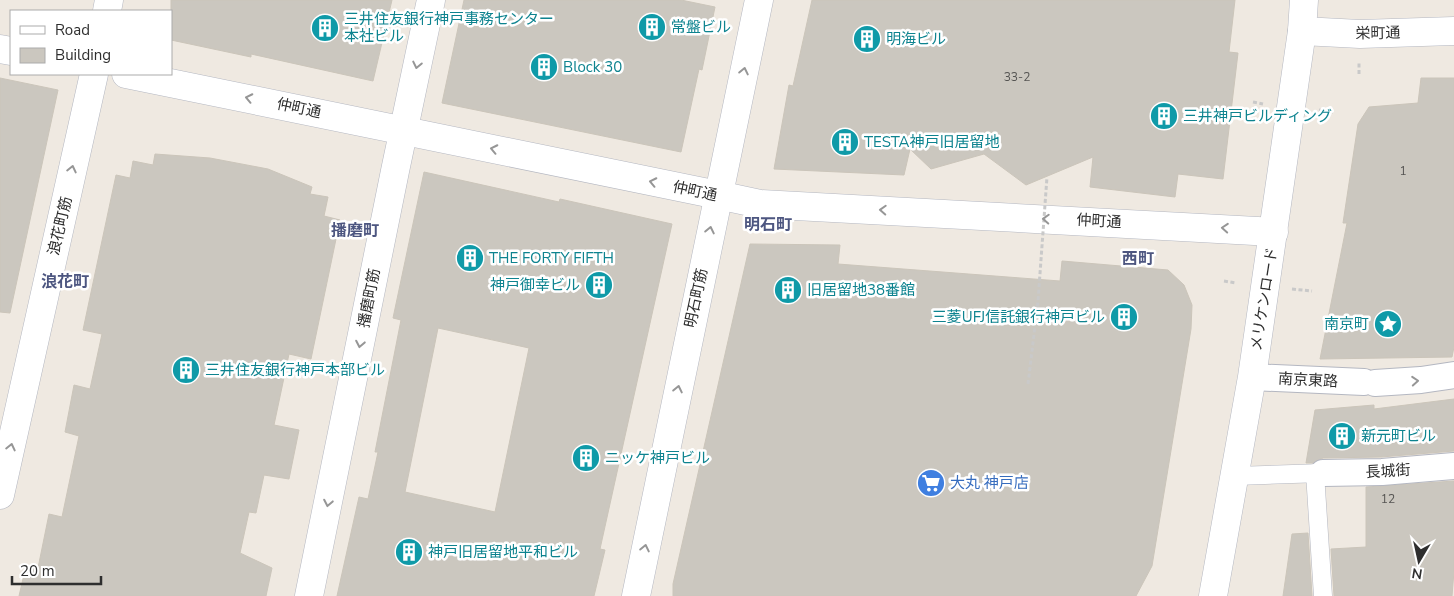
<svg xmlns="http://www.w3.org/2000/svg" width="1454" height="596" viewBox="0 0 1454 596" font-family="'Nunito Sans','Noto Sans JP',sans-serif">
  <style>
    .building { fill: #cbc7bf; stroke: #cbc5ba; fill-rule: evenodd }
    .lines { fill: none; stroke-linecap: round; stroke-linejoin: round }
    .service-casing { stroke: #b4b7c1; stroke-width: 19 }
    .pedestrian-casing { stroke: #b4b7c1; stroke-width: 28 }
    .minor-casing { stroke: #b4b7c1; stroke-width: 29 }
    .tertiary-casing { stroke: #b4b7c1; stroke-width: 29 }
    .path { stroke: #c9c9c9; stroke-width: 3; stroke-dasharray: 4 2.5; stroke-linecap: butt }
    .service { stroke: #fff; stroke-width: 18 }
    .pedestrian { stroke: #fff; stroke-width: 26 }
    .minor { stroke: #fff; stroke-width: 28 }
    .tertiary { stroke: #fff; stroke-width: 28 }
    .path-bridge { stroke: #c9c9c9; stroke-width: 3; stroke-dasharray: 4 2.5; stroke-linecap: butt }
    .oneway { stroke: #969696 }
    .labels { text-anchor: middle; stroke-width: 5; stroke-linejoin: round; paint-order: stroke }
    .number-label { font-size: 12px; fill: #555452 }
    .culture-label { font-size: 15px; fill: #0d838f; stroke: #fff; text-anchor: start }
    .street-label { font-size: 15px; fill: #2e2e2e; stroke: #fff }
    .shop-label { font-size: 15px; fill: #366cbe; stroke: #fff; text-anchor: start }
    .neighbourhood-label { font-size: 16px; font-weight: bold; fill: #4d5680; stroke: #fff }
  </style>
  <rect width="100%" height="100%" fill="#efe9e1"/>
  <!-- building -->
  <g class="building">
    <polygon points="171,0 392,0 373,81 251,54 251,57 171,40"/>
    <polygon points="464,0 681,0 715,7 702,70 699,69 681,152 442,103"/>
    <polygon points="812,0 1235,0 1229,52 1238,53 1223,179 1178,174 1175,197 1090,187 1093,157 1026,185 984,154 931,169 910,149 904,175 774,169 789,85 793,86"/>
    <polygon points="0,78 58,90 10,313 0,312"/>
    <polygon points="1421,78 1454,78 1454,347 1452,357 1320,359 1347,223 1343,223 1358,124 1369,107 1418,103"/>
    <polygon points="155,154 210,158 268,169 312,187 310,194 328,197 324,216 340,220 311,359 289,354 274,425 299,430 289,479 264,475 256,513 249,512 240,553 272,568 266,596 19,596 26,566 38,568 49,514 62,517 79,436 65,432 74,385 90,389 102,334 83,330 116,175 130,178 133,161 153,165"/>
    <path d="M424 172 559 202 560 199 672 224 600 549 605 550 594 596H337L359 497 368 499 378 452H375L401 320 393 318ZM438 328 529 348 495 512 405 492Z"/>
    <polygon points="750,244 840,245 838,264 1060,281 1062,261 1168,270 1184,285 1192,305 1191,329 1152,566 1136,596 673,596 673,584"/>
    <polygon points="1454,399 1454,451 1381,457 1323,458 1313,463 1306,463 1315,410 1374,405 1374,409"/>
    <polygon points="1454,481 1454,571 1452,596 1334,596 1331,549 1366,547 1366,487"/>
    <polygon points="1308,533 1312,596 1283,596 1292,534"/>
  </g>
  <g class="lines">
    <defs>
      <g id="service">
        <polyline points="1315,473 1323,596"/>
        <polyline points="1236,476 1323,473"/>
      </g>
      <g id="pedestrian">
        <polyline points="1252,377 1364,382"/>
        <polyline points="1375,383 1421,380 1454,375"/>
        <polyline points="1323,473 1382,472 1454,466"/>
      </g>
      <g id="minor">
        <polyline points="107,11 109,0"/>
        <polyline points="718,195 760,204 1274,232"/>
        <polyline points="0,495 94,74"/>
        <polyline points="309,596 395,171 431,0"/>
      </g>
      <g id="tertiary">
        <polyline points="1302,31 1360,34 1454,31"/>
        <polyline points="0,49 11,51"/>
        <polyline points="126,74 718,195"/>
        <polyline points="636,596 759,0"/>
        <polyline points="1213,596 1252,377 1302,31 1304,0"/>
      </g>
    </defs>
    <!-- service casing -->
    <use href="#service" class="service-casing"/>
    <!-- pedestrian casing -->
    <use href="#pedestrian" class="pedestrian-casing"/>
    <!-- minor casing -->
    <use href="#minor" class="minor-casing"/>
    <!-- tertiary casing -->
    <use href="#tertiary" class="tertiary-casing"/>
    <!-- path -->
    <g class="path">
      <polyline points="1359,74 1359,62"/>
      <polyline points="1253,102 1263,104"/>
      <polyline points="1319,110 1333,112"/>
      <polyline points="1224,281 1236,283"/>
      <polyline points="1292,289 1312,291"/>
    </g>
    <!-- service -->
    <use href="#service" class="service"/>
    <!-- pedestrian -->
    <use href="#pedestrian" class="pedestrian"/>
    <!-- minor -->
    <use href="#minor" class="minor"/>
    <!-- tertiary -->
    <use href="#tertiary" class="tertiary"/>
    <!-- path-bridge -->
    <polyline class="path-bridge" points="1028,384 1038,301 1047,177"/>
  </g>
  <!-- one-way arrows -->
  <defs><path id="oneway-chevron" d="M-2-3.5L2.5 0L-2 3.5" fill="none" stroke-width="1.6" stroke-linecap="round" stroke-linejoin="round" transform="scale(1.25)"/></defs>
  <g class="oneway">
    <use href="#oneway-chevron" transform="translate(417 65) rotate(102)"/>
    <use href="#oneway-chevron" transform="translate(744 71) rotate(-78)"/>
    <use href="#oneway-chevron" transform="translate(249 98) rotate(-168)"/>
    <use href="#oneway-chevron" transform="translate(494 149) rotate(-168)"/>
    <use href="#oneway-chevron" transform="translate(72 169) rotate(-77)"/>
    <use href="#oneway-chevron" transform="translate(653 182) rotate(-168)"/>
    <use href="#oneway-chevron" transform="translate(883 210) rotate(-177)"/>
    <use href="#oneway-chevron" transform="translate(1046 219) rotate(-177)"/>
    <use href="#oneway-chevron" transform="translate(1225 228) rotate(-176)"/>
    <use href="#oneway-chevron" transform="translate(710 230) rotate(-78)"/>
    <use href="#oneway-chevron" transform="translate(360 344) rotate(101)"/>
    <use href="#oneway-chevron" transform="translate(1415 381) rotate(-4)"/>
    <use href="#oneway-chevron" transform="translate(678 389) rotate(-78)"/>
    <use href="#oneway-chevron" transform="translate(11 447) rotate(-77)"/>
    <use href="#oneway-chevron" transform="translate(328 503) rotate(101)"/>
    <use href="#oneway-chevron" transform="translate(645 548) rotate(-78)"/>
  </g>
  <!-- icons -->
  <defs>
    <symbol id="building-disc" viewBox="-11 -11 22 22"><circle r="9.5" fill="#0f9aa8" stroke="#fff"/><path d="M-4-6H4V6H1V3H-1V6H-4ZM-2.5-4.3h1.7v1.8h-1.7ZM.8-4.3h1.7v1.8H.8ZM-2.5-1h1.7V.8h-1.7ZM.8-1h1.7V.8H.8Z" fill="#fff"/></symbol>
    <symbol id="sight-disc" viewBox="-11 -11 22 22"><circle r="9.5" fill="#0f9aa8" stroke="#fff"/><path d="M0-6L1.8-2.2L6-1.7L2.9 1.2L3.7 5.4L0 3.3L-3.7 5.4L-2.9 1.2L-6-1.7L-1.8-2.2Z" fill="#fff"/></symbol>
    <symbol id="supermarket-disc" viewBox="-11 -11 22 22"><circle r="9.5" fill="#3f7fe0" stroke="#fff"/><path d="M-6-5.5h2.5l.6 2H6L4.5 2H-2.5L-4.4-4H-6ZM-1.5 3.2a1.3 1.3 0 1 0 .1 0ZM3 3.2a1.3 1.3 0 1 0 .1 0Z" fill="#fff"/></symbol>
  </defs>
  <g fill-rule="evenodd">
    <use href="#building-disc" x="636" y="11" width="32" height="32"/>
    <use href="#building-disc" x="309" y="12" width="32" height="32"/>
    <use href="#building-disc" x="851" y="23" width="32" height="32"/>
    <use href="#building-disc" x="528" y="51" width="32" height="32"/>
    <use href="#building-disc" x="1148" y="100" width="32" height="32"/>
    <use href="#building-disc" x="829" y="126" width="32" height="32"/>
    <use href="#building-disc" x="454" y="242" width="32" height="32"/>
    <use href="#building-disc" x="583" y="269" width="32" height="32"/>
    <use href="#building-disc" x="772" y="274" width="32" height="32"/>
    <use href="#building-disc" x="1108" y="301" width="32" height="32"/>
    <use href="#sight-disc" x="1372" y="308" width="32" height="32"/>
    <use href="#building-disc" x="170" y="354" width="32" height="32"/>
    <use href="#building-disc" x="1326" y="420" width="32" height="32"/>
    <use href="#building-disc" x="570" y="442" width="32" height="32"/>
    <use href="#supermarket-disc" x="915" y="467" width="32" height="32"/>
    <use href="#building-disc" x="393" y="536" width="32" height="32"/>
  </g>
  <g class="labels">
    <!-- number labels -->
    <g class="number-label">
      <text x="1017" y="81">33-2</text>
      <text x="1403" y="175">1</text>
      <text x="1388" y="503">12</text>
    </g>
    <!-- culture labels -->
    <g class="culture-label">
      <text x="344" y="24">三井住友銀行神戸事務センター<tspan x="344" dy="17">本社ビル</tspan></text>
      <text x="671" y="32">常盤ビル</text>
      <text x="886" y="44">明海ビル</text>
      <text x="563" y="72">Block 30</text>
      <text x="1183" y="121">三井神戸ビルディング</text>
      <text x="864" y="147">TESTA神戸旧居留地</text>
      <text x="489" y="263">THE FORTY FIFTH</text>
      <text x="580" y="290" text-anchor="end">神戸御幸ビル</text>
      <text x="807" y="295">旧居留地38番館</text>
      <text x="1105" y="322" text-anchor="end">三菱UFJ信託銀行神戸ビル</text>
      <text x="1369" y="329" text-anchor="end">南京町</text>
      <text x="205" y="375">三井住友銀行神戸本部ビル</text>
      <text x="1361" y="441">新元町ビル</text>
      <text x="605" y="463">ニッケ神戸ビル</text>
      <text x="428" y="557">神戸旧居留地平和ビル</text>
    </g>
    <!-- street labels -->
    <g class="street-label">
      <text transform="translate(1378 33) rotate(-1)" y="5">栄町通</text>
      <text transform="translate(299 108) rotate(12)" y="5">仲町通</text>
      <text transform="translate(695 191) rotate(12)" y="5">仲町通</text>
      <text transform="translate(1099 221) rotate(3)" y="5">仲町通</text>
      <text transform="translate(60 226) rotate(-77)" y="5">浪花町筋</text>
      <text transform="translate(369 298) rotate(-79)" y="5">播磨町筋</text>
      <text transform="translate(696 298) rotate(-78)" y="5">明石町筋</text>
      <text transform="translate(1264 299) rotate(-81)" y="5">メリケンロード</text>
      <text transform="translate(1308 380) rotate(3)" y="5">南京東路</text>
      <text transform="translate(1388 471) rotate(-3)" y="5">長城街</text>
    </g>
    <!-- shop labels -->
    <g class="shop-label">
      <text x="950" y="488">大丸 神戸店</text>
    </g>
    <!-- neighbourhood labels -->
    <g class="neighbourhood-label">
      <text x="768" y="230">明石町</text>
      <text x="355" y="236">播磨町</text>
      <text x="1138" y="264">西町</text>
      <text x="65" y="287">浪花町</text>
    </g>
  </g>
  <!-- legend -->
  <rect x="10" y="10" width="162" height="65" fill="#ffffff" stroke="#ababab"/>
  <rect x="20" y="26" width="25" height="8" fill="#ffffff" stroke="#ababab"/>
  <text x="55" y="35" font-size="15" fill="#2e2e2e">Road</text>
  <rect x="20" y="48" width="25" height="15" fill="#cbc7bf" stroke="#ababab"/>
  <text x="55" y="60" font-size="15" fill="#2e2e2e">Building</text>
  <!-- north arrow -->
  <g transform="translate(1419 561) rotate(189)" stroke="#ffffff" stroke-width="4" paint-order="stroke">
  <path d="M0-4L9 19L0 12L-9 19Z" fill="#2e2e2e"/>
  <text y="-8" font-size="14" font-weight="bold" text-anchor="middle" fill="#2e2e2e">N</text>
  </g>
  <!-- scale -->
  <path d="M12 576v8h89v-8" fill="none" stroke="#2e2e2e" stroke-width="2.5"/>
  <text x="20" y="576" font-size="15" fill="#2e2e2e" stroke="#ffffff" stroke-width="4" paint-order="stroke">20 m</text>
</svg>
